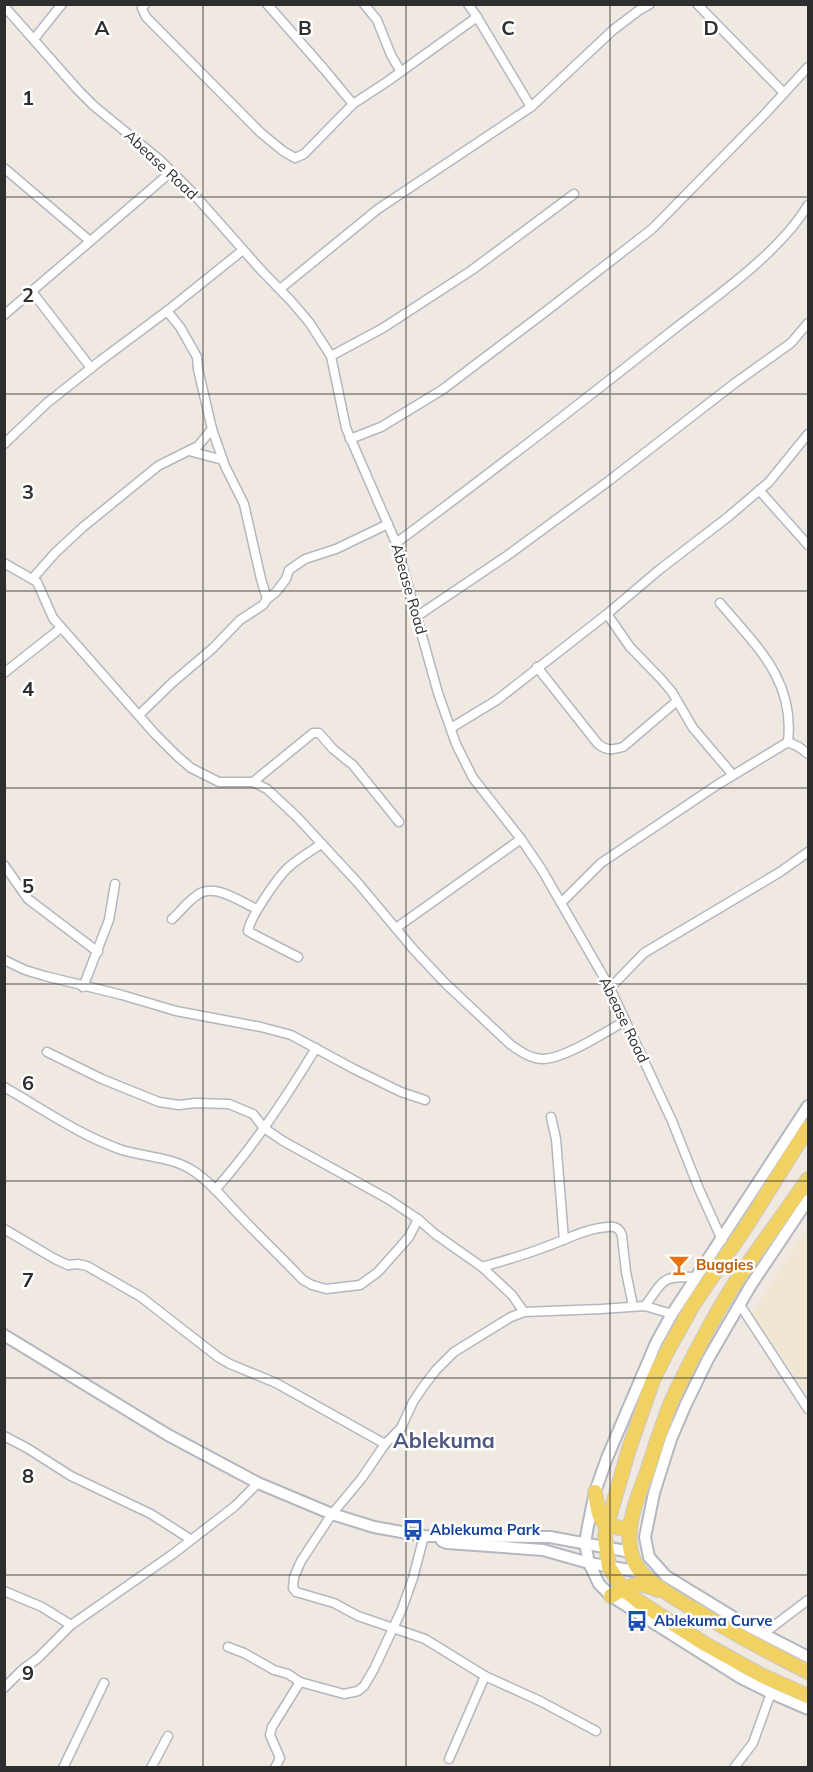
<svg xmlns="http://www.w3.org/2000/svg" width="813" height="1772" viewBox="0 0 813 1772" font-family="Mulish,sans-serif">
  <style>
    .education { fill: #f0e6d1 }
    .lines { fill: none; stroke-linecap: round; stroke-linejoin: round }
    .minor-casing { stroke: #b4b7c1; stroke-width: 11 }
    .tertiary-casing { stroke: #b4b7c1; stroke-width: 14 }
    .primary-casing { stroke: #c9c9c9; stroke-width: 16 }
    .minor { stroke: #fff; stroke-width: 8 }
    .tertiary { stroke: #fff; stroke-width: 10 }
    .primary { stroke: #f2d163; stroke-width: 14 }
    .grid { fill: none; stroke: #2e2e2e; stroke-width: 1.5; stroke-opacity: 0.55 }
    .labels { text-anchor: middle; stroke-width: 5; stroke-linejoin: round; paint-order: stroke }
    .street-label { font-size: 15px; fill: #2e2e2e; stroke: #fff }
    .food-label { font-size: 15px; font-weight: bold; fill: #c56008; stroke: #fff; text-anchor: start }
    .transit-label { font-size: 15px; font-weight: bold; fill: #164399; stroke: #fff; text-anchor: start }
    .district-label { font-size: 21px; font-weight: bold; fill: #4d5680; stroke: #fff }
    .grid-label { font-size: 20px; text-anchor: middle; font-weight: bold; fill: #2e2e2e; stroke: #fff; stroke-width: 5; stroke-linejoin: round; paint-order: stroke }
  </style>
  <rect width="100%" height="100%" fill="#efe9e1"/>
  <!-- education -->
  <polygon class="education" points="808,1226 808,1394 752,1314"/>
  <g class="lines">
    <defs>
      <g id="minor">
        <polyline points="145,4 142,8 146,17 261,133 283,151 295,158 304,154 353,104 388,81 477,17"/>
        <polyline points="267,4 324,69 353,104"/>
        <polyline points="364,4 377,20 391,55 401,72"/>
        <polyline points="468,4 477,17 531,107"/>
        <polyline points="697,4 784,93"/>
        <polyline points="4,6 78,90 94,106 160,160 192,192 261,270 291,301 309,322 331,356 346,428 396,543 438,693 456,744 473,778 521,839 542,870 610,988 672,1121 699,1189 722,1240"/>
        <polyline points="34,39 62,4"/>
        <polyline points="4,168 90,241"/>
        <polyline points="280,289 378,209 531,107 613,30 638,11 650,4"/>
        <polyline points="33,293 91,368"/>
        <polyline points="167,311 180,327 197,357 198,369 212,429 225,466 244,504 261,579 267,599 276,592 286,579 289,570 305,559 336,549 388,524"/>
        <polyline points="4,315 171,172"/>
        <polyline points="331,356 383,328 472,270 574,194"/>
        <polyline points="350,439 381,427 442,390 545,312 652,229 763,116 808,67"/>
        <polyline points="4,444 47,403 100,361 167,311 243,250"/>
        <polyline points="189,451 223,460"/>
        <polyline points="759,490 808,545"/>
        <path d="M396 543C488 475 578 405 668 334 712 299 779 254 808 205"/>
        <path d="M4 563 37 582 53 618 155 734 176 755 191 768 219 782H253L267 789 297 817 358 883 414 950 445 983 511 1045C521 1052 531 1059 544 1059 566 1058 605 1032 625 1021"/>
        <polyline points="33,578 55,553 83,527 158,466 198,446 212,429"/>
        <path d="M720 603C757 647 795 680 788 742"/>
        <polyline points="607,614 630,647 661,679 672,692 693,728 733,775"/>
        <polyline points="416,617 508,555 606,483 735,383 791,343 808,323"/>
        <path d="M537 667 598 744C607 751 612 750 623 747L677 701"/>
        <polyline points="4,673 61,628"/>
        <polyline points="139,715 172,683 213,648 240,620 263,605 267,599"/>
        <polyline points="451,728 497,700 607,614 659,570 728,517 769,482 808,434"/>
        <polyline points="253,782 313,733 319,733 333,749 353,765 399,822"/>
        <polyline points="4,865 28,899 98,952"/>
        <polyline points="561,903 601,863 717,785 788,742 799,747 808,754"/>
        <path d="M172 919C180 912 187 902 196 896 213 881 240 902 257 909"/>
        <polyline points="396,928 521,839"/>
        <path d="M298 957 253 934 248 931C250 917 279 875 290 866 299 858 311 851 321 844"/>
        <polyline points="4,960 25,970 45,976 122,995 176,1011 261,1027 291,1035 354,1069 401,1092 425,1100"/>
        <polyline points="83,987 109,920 115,884"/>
        <polyline points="610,988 644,953 780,872 808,852"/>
        <polyline points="47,1052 102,1079 159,1102 179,1105 195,1103 229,1104 253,1114 264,1128 283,1141 388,1199 418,1219 435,1234 482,1267 512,1295 524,1312"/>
        <path d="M4 1087C43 1109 79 1135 122 1150 145 1157 171 1157 192 1170 211 1182 226 1202 242 1218 262 1239 283 1259 303 1280L312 1285 326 1289 360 1285 378 1272 409 1237 418 1219"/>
        <polyline points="551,1117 556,1139 564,1240"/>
        <path d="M215 1190C254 1146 286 1098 316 1048"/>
        <polyline points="4,1229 55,1259 68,1265 78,1264 87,1266 141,1297 218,1357 230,1364 276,1383 385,1444"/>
        <path d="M482 1267C503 1261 525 1255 545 1247 565 1240 587 1228 608 1227 616 1226 620 1229 622 1236L626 1272 633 1306"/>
        <polyline points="740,1305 808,1409"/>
        <path d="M645 1306C665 1278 662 1276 697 1277"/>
        <polyline points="4,1436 27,1448 71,1476 151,1514 190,1539"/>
        <polyline points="4,1591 42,1607 71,1625"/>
        <polyline points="763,1634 808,1600"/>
        <polyline points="228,1647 244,1653 274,1670 288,1674 300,1682 344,1694 358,1691 364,1686 374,1669 402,1609 413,1578 424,1536"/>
        <polyline points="4,1688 22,1670 38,1658 71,1625 173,1554 235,1506 258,1483"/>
        <polyline points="596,1731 540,1701 485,1676 425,1639 358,1616 334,1603 296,1592 293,1588 294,1577 301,1561 332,1514 362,1478 385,1444 401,1428 413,1402 423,1387 436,1370 454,1352 511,1317 524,1312 601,1309 645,1306 672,1314"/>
        <polyline points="449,1759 485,1676"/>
        <polyline points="63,1768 104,1683"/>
        <polyline points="151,1768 168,1736"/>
        <polyline points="275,1768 280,1758 270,1735 272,1727 300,1682"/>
        <polyline points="734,1768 753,1743 771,1693"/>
      </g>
      <g id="tertiary">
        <polyline points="808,1106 672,1314 656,1343 607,1458 595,1492 588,1526 585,1543 589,1563 599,1584 611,1596 741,1678 771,1693 808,1709"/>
        <polyline points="808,1200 751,1285 708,1359 686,1404 671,1439 654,1493 645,1537 649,1557 666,1576 746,1625 808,1657"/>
        <polyline points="4,1335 168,1435 258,1483 332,1514 374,1527 424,1536 550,1537 631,1552"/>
        <polyline points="442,1541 447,1543 543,1550 589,1563 641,1572"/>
      </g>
      <g id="primary">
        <polyline points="808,1128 749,1222 693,1305 669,1348 653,1380 629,1449 607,1525 605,1537 609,1567 623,1589 638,1601 705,1644 761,1675 808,1696"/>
        <path d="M808 1179C777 1225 741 1269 714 1318 698 1347 682 1377 669 1407 661 1429 654 1450 647 1472 636 1501 617 1544 641 1572 652 1585 681 1602 697 1611 733 1633 770 1653 808 1672"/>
        <path d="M595 1492C600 1522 598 1526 630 1529"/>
        <path d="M611 1596C629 1585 638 1580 658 1590"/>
      </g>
    </defs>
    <!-- minor casing -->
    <use href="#minor" class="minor-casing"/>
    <!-- tertiary casing -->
    <use href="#tertiary" class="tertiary-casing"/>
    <!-- primary casing -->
    <use href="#primary" class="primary-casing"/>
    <!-- minor -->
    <use href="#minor" class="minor"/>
    <!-- tertiary -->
    <use href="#tertiary" class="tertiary"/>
    <!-- primary -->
    <use href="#primary" class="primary"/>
  </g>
  <!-- grid -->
  <path class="grid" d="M203 4V1768M406 4V1768M610 4V1768M4 197H808M4 394H808M4 591H808M4 788H808M4 984H808M4 1181H808M4 1378H808M4 1575H808"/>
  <!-- icons -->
  <defs>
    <symbol id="bar-bare" viewBox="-9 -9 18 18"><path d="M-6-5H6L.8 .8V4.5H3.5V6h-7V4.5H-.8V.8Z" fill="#e8710a" stroke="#fff" stroke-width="2.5" paint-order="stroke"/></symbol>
    <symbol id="bus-bare" viewBox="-9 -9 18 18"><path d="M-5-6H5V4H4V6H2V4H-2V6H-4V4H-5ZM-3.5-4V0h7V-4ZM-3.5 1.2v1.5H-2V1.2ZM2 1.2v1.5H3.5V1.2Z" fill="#1a4fb4" stroke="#fff" stroke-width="2.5" paint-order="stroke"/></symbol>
  </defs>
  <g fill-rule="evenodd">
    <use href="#bar-bare" x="664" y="1250" width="30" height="30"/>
    <use href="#bus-bare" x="398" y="1515" width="30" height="30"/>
    <use href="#bus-bare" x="622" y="1606" width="30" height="30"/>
  </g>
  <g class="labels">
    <!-- street labels -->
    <g class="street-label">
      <text transform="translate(161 165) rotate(43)" y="5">Abease Road</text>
      <text transform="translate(409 589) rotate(74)" y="5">Abease Road</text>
      <text transform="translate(624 1020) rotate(64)" y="5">Abease Road</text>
    </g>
    <!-- food labels -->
    <g class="food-label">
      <text x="696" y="1270">Buggies</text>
    </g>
    <!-- transit labels -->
    <g class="transit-label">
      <text x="430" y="1535">Ablekuma Park</text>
      <text x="654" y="1626">Ablekuma Curve</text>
    </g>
    <!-- district labels -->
    <g class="district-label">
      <text x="444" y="1448">Ablekuma</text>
    </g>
  </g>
  <g class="grid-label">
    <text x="102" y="35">A</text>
    <text x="305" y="35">B</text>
    <text x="508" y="35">C</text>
    <text x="711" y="35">D</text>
    <text x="28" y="105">1</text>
    <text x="28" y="302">2</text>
    <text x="28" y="499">3</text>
    <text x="28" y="696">4</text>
    <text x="28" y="893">5</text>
    <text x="28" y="1090">6</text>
    <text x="28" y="1287">7</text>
    <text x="28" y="1483">8</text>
    <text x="28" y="1680">9</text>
  </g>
  <!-- border -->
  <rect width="813" height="1772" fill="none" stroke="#2e2e2e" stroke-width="12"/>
</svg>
